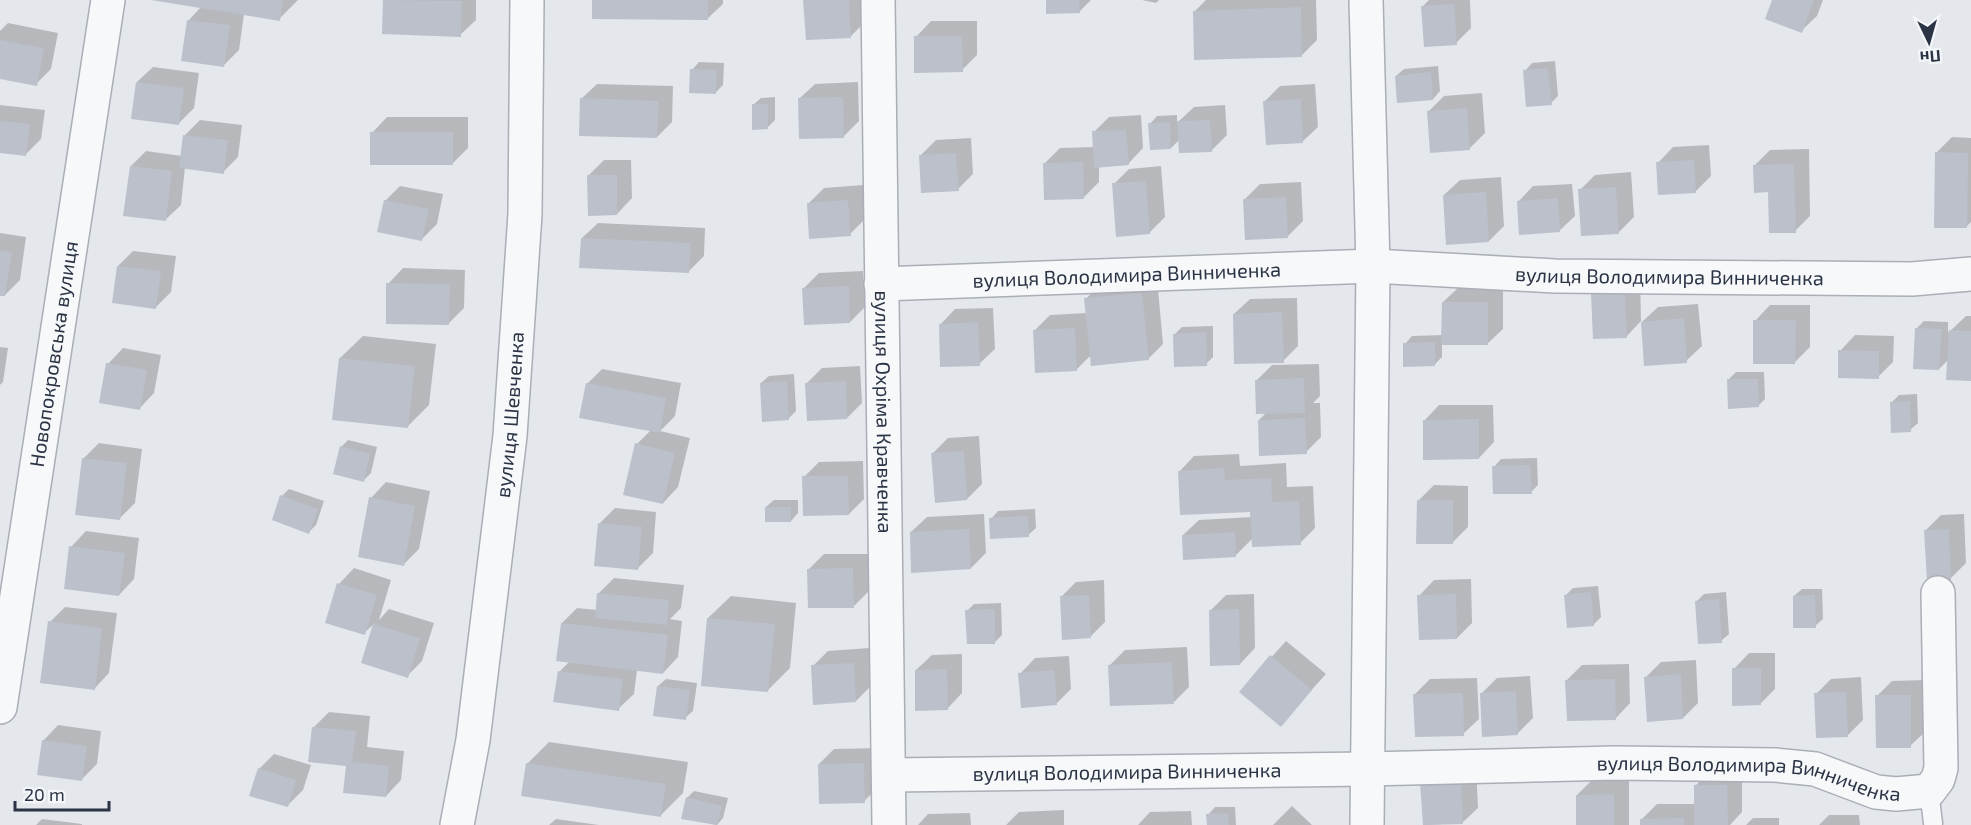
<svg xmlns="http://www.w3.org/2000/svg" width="1971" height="825" viewBox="0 0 1971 825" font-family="'Exo 2',sans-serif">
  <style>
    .shadow { fill: #0003 }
    .building { fill: #bbc0ca }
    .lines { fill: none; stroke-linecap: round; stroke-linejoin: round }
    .service-casing { stroke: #a9aeb7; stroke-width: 21 }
    .minor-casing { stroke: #a9aeb7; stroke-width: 36 }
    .tertiary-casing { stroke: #a9aeb7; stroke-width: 36 }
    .service { stroke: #f7f8fa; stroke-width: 18 }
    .minor { stroke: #f7f8fa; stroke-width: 33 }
    .tertiary { stroke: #f7f8fa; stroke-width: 33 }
    .labels { text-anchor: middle; stroke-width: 4.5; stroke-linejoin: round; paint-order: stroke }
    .street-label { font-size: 20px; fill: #2b3445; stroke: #f4f6f9 }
  </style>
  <rect width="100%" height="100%" fill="#e4e7ec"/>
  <!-- shadow -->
  <g class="shadow">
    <polygon points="155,0 298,0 279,19 244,14 239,50 224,65 188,21 201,7"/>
    <polygon points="384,0 476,0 476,20 460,35 384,33"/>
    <polygon points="594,0 723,0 723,4 707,19"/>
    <polygon points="805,0 865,0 866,21 851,36"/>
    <polygon points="1047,0 1091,0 1079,12"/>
    <polygon points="1142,0 1159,0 1156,3"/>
    <polygon points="1206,0 1316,0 1317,40 1302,55 1194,12"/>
    <polygon points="1429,0 1470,0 1471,28 1456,43 1423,6"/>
    <polygon points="1773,0 1823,0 1817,16 1801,31"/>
    <polygon points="931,21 977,21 977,55 962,70 916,37"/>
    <polygon points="8,23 58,33 51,69 36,84 0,77 0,31"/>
    <polygon points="1555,61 1558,96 1551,103 1525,71 1532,63"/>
    <polygon points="699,62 724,63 723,85 716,92 692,70"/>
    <polygon points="1438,66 1440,91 1433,99 1396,76 1404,69"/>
    <polygon points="153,67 199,73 194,108 179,123 137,82"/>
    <polygon points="858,82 859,121 844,136 799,99 815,84"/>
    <polygon points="597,84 673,86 672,122 657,137 581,99"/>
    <polygon points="1315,84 1318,127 1302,142 1265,101 1280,86"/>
    <polygon points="1482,93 1485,133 1470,148 1429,111 1444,96"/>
    <polygon points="775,97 775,120 767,128 753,105 761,98"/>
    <polygon points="0,105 45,110 41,139 25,155 0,152"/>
    <polygon points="1225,105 1227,135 1211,151 1180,139 1171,148 1150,124 1157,116 1177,115 1177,123 1194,107"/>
    <polygon points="1141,115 1143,148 1128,164 1099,166 1099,182 1084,197 1045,163 1060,148 1095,147 1094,132 1109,117"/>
    <polygon points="387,117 468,117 468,148 453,163 372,133"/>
    <polygon points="200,120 242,125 238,157 223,172 185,167 181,205 165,220 131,166 146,151 182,156 185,135"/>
    <polygon points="1952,137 1971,138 1971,222 1966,227 1937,152"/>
    <polygon points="971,138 973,174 958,189 920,156 936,140"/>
    <polygon points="1709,145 1711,176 1695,192 1658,163 1673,147"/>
    <polygon points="1809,149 1810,216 1795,231 1754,166 1770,150"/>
    <polygon points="604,160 631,160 632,198 617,214 588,176"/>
    <polygon points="1161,166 1165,217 1149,233 1114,184 1129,169"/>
    <polygon points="1631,172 1634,217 1619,232 1580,190 1595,175"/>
    <polygon points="1501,177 1504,226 1489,241 1444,195 1460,180"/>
    <polygon points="1301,182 1303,221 1288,236 1244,200 1260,184"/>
    <polygon points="1572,184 1575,216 1559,231 1518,202 1533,186"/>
    <polygon points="863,185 865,219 850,234 809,203 824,188"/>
    <polygon points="400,186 443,194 437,224 422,239 385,201"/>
    <polygon points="598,223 705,228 704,256 689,271 582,238"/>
    <polygon points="0,233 26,237 20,280 5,295 0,294"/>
    <polygon points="133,251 176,256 171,292 156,307 118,266"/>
    <polygon points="403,268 465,270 464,308 449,323 388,284"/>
    <polygon points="863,271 865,307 850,322 804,288 819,273"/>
    <polygon points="1640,277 1641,321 1626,337 1592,294 1608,279"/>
    <polygon points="1157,278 1163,344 1148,359 1091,355 1076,370 1035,330 1050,315 1087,313 1086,299 1101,283"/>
    <polygon points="1459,287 1503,288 1503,329 1487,344 1442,344 1442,357 1434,365 1405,344 1412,336 1443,335 1443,302"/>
    <polygon points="1297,298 1298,346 1283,361 1234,314 1250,299"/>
    <polygon points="1698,304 1702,346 1686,361 1642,322 1658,307"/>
    <polygon points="1770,305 1810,305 1810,347 1795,362 1755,321"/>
    <polygon points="993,308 995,349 979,364 940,325 955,309"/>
    <polygon points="1966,316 1971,316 1971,380 1949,359 1939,369 1916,329 1924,321 1948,322 1948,333"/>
    <polygon points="1213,326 1213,357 1206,364 1175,334 1182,327"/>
    <polygon points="1855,335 1894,336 1893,362 1878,377 1840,351"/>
    <polygon points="363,336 436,344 429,405 407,427 340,358"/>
    <polygon points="0,347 8,348 3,382 0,385"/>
    <polygon points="123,348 161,355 154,393 139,409 108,364"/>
    <polygon points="1319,364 1320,396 1313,403 1320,403 1321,437 1306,452 1259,420 1267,412 1257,380 1272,365"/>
    <polygon points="860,366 862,403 847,418 807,383 822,368"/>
    <polygon points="602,369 681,383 675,416 660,431 690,438 678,487 663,503 637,444 651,430 587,384"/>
    <polygon points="1736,372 1764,372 1765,399 1758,406 1728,380"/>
    <polygon points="794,374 796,411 788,419 761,383 769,376"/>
    <polygon points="1917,394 1918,423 1910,430 1892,402 1899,395"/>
    <polygon points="1439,405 1493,405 1494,442 1479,458 1424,421"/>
    <polygon points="979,436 982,484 967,499 933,453 948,438"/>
    <polygon points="348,440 377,447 371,473 364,480 341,447"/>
    <polygon points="99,443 142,449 135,503 119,519 83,459"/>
    <polygon points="1239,454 1240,466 1286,463 1287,487 1313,486 1315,528 1300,543 1253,538 1235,556 1183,535 1199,520 1252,517 1251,510 1179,472 1194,456"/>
    <polygon points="1537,458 1538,485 1531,492 1494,467 1501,459"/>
    <polygon points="863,461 864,499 849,514 804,477 819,462"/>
    <polygon points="386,482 430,491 419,549 404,564 371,498"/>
    <polygon points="1434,485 1468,486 1468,527 1452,543 1418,501"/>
    <polygon points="289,489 324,501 316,525 309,532 282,496"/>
    <polygon points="774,500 798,500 798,513 791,521 766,507"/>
    <polygon points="615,508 656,512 653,553 637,569 600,523"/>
    <polygon points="1035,509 1036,528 1028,535 991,519 998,511"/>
    <polygon points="984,514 986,553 971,568 911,532 927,517"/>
    <polygon points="1964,514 1966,563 1951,578 1926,530 1941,515"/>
    <polygon points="86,531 139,538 134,579 119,595 71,547"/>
    <polygon points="824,554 868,554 869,591 854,606 808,570"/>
    <polygon points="354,568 391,580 379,620 389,609 434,623 422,661 407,676 363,662 375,623 364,633 339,584"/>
    <polygon points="614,578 684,585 681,608 670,619 682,621 678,657 663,673 637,670 634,694 618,709 559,672 569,662 562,623 577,608 597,610 599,593"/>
    <polygon points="1471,579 1472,623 1457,638 1419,596 1434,580"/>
    <polygon points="1104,580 1105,622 1090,637 1061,597 1076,582"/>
    <polygon points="1598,586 1601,617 1594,624 1566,595 1573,588"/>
    <polygon points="1802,589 1822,589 1823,619 1815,626 1794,596"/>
    <polygon points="1726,592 1729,634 1721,641 1697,601 1704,594"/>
    <polygon points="1254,594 1255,648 1240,664 1211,610 1226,595"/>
    <polygon points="731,596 796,603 790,668 768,690 708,618"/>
    <polygon points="1001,603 1002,635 995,642 967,611 974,604"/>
    <polygon points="65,607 117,613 109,673 94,689 50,622"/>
    <polygon points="1286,641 1326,674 1280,725 1241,691"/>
    <polygon points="1187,647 1189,687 1174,702 1110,665 1125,650"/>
    <polygon points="869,648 871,686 856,701 813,666 828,651"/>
    <polygon points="1749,653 1775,653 1775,689 1760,704 1734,669"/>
    <polygon points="962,654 962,693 947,709 916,670 932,655"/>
    <polygon points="1069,656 1071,689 1056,704 1020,674 1035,658"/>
    <polygon points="1696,660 1698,703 1683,718 1646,677 1661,662"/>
    <polygon points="1629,664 1630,703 1615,719 1567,680 1582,665"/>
    <polygon points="1530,676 1533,718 1517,734 1481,694 1497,678"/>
    <polygon points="1861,677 1863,720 1847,736 1816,694 1831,679"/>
    <polygon points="1477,678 1479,719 1463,734 1415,694 1430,679"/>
    <polygon points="666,679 697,683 693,711 685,718 658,686"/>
    <polygon points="1925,680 1926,731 1910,746 1877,696 1892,681"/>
    <polygon points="329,712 370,716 367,747 404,751 401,780 386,796 313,728"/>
    <polygon points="58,725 101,731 97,764 82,779 43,741"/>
    <polygon points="549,742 688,762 683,793 661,815 527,764"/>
    <polygon points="879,748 880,786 864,801 819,764 834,749"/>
    <polygon points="274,754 311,765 303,790 287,806 259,769"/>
    <polygon points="1476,765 1478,808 1462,823 1424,825"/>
    <polygon points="1742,770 1742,812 1730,825 1641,825 1641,820 1657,804 1695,804 1695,786 1711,771"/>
    <polygon points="1592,780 1629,780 1629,825 1577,825 1577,795"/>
    <polygon points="694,791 728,798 723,818 717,825 682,818 687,798"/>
    <polygon points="1292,806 1312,825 1273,825"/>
    <polygon points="1215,807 1235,807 1236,825 1208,825 1208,815"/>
    <polygon points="1064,810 1064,825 1006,825 1019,812"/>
    <polygon points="1191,811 1192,825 1138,825 1150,812"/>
    <polygon points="970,813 971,825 918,825 928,814"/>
    <polygon points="1829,815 1859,815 1860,825 1819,825"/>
    <polygon points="1753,818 1779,818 1779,825 1746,825"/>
    <polygon points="42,819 82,824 82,825 36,825"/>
    <polygon points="556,819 599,825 549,825"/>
  </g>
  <!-- building -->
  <g class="building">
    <polygon points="151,0 283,0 280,21"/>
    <polygon points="383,0 462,1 461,37 382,34"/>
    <polygon points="592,0 708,0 708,20 592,19"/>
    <polygon points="803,0 849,0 851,38 806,40"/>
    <polygon points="1046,0 1079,0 1080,13 1046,14"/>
    <polygon points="1772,0 1814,0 1802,33 1765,19"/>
    <polygon points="1454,4 1457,45 1424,47 1421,6"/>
    <polygon points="1301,7 1302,57 1194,60 1193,11"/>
    <polygon points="187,20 230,25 224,67 181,61"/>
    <polygon points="914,36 962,36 963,72 914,73"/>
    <polygon points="0,40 44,48 37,86 0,79"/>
    <polygon points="1548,68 1552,105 1526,107 1523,70"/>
    <polygon points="690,69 717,70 716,94 689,93"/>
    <polygon points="1431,72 1433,100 1397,103 1395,76"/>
    <polygon points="136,82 184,88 179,125 131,119"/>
    <polygon points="843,97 844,138 799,139 798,98"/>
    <polygon points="580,98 659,101 657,138 579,136"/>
    <polygon points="1301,99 1303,143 1266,145 1263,101"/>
    <polygon points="752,104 768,104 768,129 752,130"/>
    <polygon points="1467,108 1470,150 1430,153 1427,111"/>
    <polygon points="1210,120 1212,152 1179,153 1177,121"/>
    <polygon points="0,121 30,124 26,156 0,153"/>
    <polygon points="1170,122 1171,149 1150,150 1148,123"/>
    <polygon points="1126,130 1129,165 1094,168 1092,131"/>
    <rect x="370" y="132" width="83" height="33"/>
    <polygon points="183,135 228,140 224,174 179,168"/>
    <polygon points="1935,152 1968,153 1967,228 1934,228"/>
    <polygon points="956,153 959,191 921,193 919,155"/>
    <polygon points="1694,160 1696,193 1658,195 1656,162"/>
    <polygon points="1083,162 1084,199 1044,200 1043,163"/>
    <polygon points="1794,164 1796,233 1769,233 1768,192 1754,193 1753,165"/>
    <polygon points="130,166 172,171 166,221 123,216"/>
    <polygon points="587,175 617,175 617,215 588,216"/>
    <polygon points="1146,181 1150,234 1116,237 1112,183"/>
    <polygon points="1616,187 1619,234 1581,236 1578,189"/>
    <polygon points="1486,192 1489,242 1446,245 1443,195"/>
    <polygon points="1286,197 1288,238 1245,240 1243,199"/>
    <polygon points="1558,198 1560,232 1519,235 1517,201"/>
    <polygon points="384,200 429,209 422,241 377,232"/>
    <polygon points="848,200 851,236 809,239 807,203"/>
    <polygon points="581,238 691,243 689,273 579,268"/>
    <polygon points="0,250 12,252 5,296 0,296"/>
    <polygon points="117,266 161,271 156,309 112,303"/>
    <polygon points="386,283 450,284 449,325 386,324"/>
    <polygon points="849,286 850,323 804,325 802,288"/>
    <polygon points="1625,292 1627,338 1593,339 1591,294"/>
    <polygon points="1142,293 1149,360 1091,366 1084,298"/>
    <polygon points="1442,302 1488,302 1488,345 1441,345"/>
    <polygon points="1282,312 1284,363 1234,364 1233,314"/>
    <polygon points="1684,318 1687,363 1644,366 1641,322"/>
    <polygon points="1753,320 1796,320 1795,364 1753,364"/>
    <polygon points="978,322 980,366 940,367 939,324"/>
    <polygon points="1075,328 1077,371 1035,373 1033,330"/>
    <polygon points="1915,328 1942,329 1939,370 1913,369"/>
    <polygon points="1949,330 1971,331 1971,381 1946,380"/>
    <polygon points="1206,332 1207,366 1174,367 1173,334"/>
    <polygon points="1435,342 1435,366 1403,367 1403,343"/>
    <polygon points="1838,350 1879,351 1879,379 1838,378"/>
    <polygon points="339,358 415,366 408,428 332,420"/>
    <polygon points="106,363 147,370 140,410 99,403"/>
    <polygon points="1304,378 1305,413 1256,414 1255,380"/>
    <polygon points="1727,379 1758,379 1759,407 1728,409"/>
    <polygon points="787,381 789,420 762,422 760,383"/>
    <polygon points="846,381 847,419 807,421 805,383"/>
    <polygon points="586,383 666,398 660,433 579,418"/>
    <polygon points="1910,401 1911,432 1891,433 1890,402"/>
    <polygon points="1305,418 1307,454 1259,456 1258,420"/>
    <polygon points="1479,419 1479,459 1423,460 1423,420"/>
    <polygon points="635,443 675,453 663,504 623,495"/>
    <polygon points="340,446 370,454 364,482 333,474"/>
    <polygon points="964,451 967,500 935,503 931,453"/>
    <polygon points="82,458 127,463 120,520 75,515"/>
    <polygon points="1530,465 1532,494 1493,494 1492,466"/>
    <polygon points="1224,468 1225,480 1271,478 1272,502 1299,501 1301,545 1252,547 1250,512 1180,515 1178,471"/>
    <polygon points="802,476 848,476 849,515 803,516"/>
    <polygon points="280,495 318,509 309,534 272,520"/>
    <polygon points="369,497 415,506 404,566 358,557"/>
    <polygon points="1417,500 1453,500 1453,544 1416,544"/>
    <rect x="765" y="507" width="26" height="15"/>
    <polygon points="1028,516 1029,537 990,539 989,518"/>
    <polygon points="598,523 642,527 638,570 594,566"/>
    <polygon points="969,529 971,569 911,573 910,532"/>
    <polygon points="1949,529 1951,580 1927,581 1924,530"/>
    <polygon points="1235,532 1236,557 1183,560 1182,535"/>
    <polygon points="69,546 125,553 119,596 64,589"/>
    <polygon points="853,568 854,608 808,608 807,569"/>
    <polygon points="337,583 377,595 365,635 325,623"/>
    <polygon points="1591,592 1594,626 1567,628 1564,595"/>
    <polygon points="597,593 669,600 667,625 595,618"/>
    <polygon points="1456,594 1457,639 1419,640 1417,595"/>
    <polygon points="1089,595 1091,638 1062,640 1060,596"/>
    <polygon points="1815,595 1816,628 1793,628 1793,596"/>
    <polygon points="1719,599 1722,643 1698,644 1695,601"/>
    <polygon points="995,609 995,644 967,644 965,610"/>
    <polygon points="1239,609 1240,665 1210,666 1209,610"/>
    <polygon points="707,618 775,624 768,692 701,686"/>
    <polygon points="48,621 102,628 95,690 40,683"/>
    <polygon points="561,623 668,635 663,674 556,661"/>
    <polygon points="373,624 420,638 408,678 361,663"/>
    <polygon points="1270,655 1312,690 1281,727 1239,692"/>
    <polygon points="1172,662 1174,704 1110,706 1108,665"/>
    <polygon points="854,663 856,702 813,705 811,665"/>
    <polygon points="1732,668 1761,668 1761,705 1732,706"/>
    <polygon points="947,669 948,710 915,711 915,670"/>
    <polygon points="1054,670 1057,705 1021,708 1018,673"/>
    <polygon points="558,671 623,679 619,711 553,702"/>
    <polygon points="1681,674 1683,719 1647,722 1644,677"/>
    <polygon points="1615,679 1616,720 1567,721 1565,680"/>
    <polygon points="657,686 690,690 686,720 653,716"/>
    <polygon points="1516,691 1518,735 1482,737 1480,693"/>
    <polygon points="1846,692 1848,737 1816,738 1814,693"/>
    <polygon points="1463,693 1464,736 1415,737 1413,694"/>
    <polygon points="1875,695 1911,695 1911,748 1876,748"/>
    <polygon points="312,727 356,731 352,762 389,766 386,797 343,793 346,766 308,762"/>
    <polygon points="42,740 87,746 82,781 37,775"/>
    <polygon points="526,763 666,784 661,817 521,796"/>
    <polygon points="864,763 865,803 819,804 818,764"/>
    <polygon points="258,768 296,780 288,807 249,796"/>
    <polygon points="1461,779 1463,824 1423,825 1420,782"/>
    <polygon points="1694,785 1727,785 1728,825 1694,825"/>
    <polygon points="1614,794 1614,825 1576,825 1576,795"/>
    <polygon points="686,797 722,806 717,825 681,819"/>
    <polygon points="1228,813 1229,825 1207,825 1206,814"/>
    <polygon points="1684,818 1684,825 1640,825 1640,819"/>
  </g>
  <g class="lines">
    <defs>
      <polyline id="service" points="1929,791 1933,823"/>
      <g id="minor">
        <path id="s1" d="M878 0 889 825"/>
        <polyline points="1366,0 1373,266 1367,825"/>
        <path id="s2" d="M881 284 1373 266 1555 276 1912 279 1971 274"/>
        <path id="s3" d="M0 707 108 0"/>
        <path id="s4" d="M889 775 1367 769 1615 763 1775 765 1815 769 1876 792 1896 794 1929 791 1938 779 1941 768 1938 593"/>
      </g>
      <g id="tertiary">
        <path id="s5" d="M457 825 473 740 510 436 525 214 527 0"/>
      </g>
    </defs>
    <!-- service casing -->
    <use href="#service" class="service-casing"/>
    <!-- minor casing -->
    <use href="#minor" class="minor-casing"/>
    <!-- tertiary casing -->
    <use href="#tertiary" class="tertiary-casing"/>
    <!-- service -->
    <use href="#service" class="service"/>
    <!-- minor -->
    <use href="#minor" class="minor"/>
    <!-- tertiary -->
    <use href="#tertiary" class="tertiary"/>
  </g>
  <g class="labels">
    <!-- street labels -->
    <g class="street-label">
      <text dy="7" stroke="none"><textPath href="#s2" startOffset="246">вулиця Володимира Винниченка</textPath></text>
      <text dy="7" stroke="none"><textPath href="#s2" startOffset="789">вулиця Володимира Винниченка</textPath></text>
      <text dy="7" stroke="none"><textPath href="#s3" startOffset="357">Новопокровська вулиця</textPath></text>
      <text dy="7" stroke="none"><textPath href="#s1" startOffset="412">вулиця Охріма Кравченка</textPath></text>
      <text dy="7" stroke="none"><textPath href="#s5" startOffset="414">вулиця Шевченка</textPath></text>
      <text dy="7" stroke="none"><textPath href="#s4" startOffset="238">вулиця Володимира Винниченка</textPath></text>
      <text dy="7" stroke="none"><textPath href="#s4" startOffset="862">вулиця Володимира Винниченка</textPath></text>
    </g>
  </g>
  <!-- north arrow -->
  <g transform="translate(1929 42) rotate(175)" stroke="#f4f6f9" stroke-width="4.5" paint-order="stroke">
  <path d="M0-4.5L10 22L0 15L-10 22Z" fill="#2b3445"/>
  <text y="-9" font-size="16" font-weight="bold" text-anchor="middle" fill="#2b3445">Пн</text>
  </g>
  <!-- scale -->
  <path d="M15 801v9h94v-9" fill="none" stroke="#2b3445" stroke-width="3"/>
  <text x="24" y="801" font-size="18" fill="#2b3445" stroke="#f4f6f9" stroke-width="4.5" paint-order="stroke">20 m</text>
</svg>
